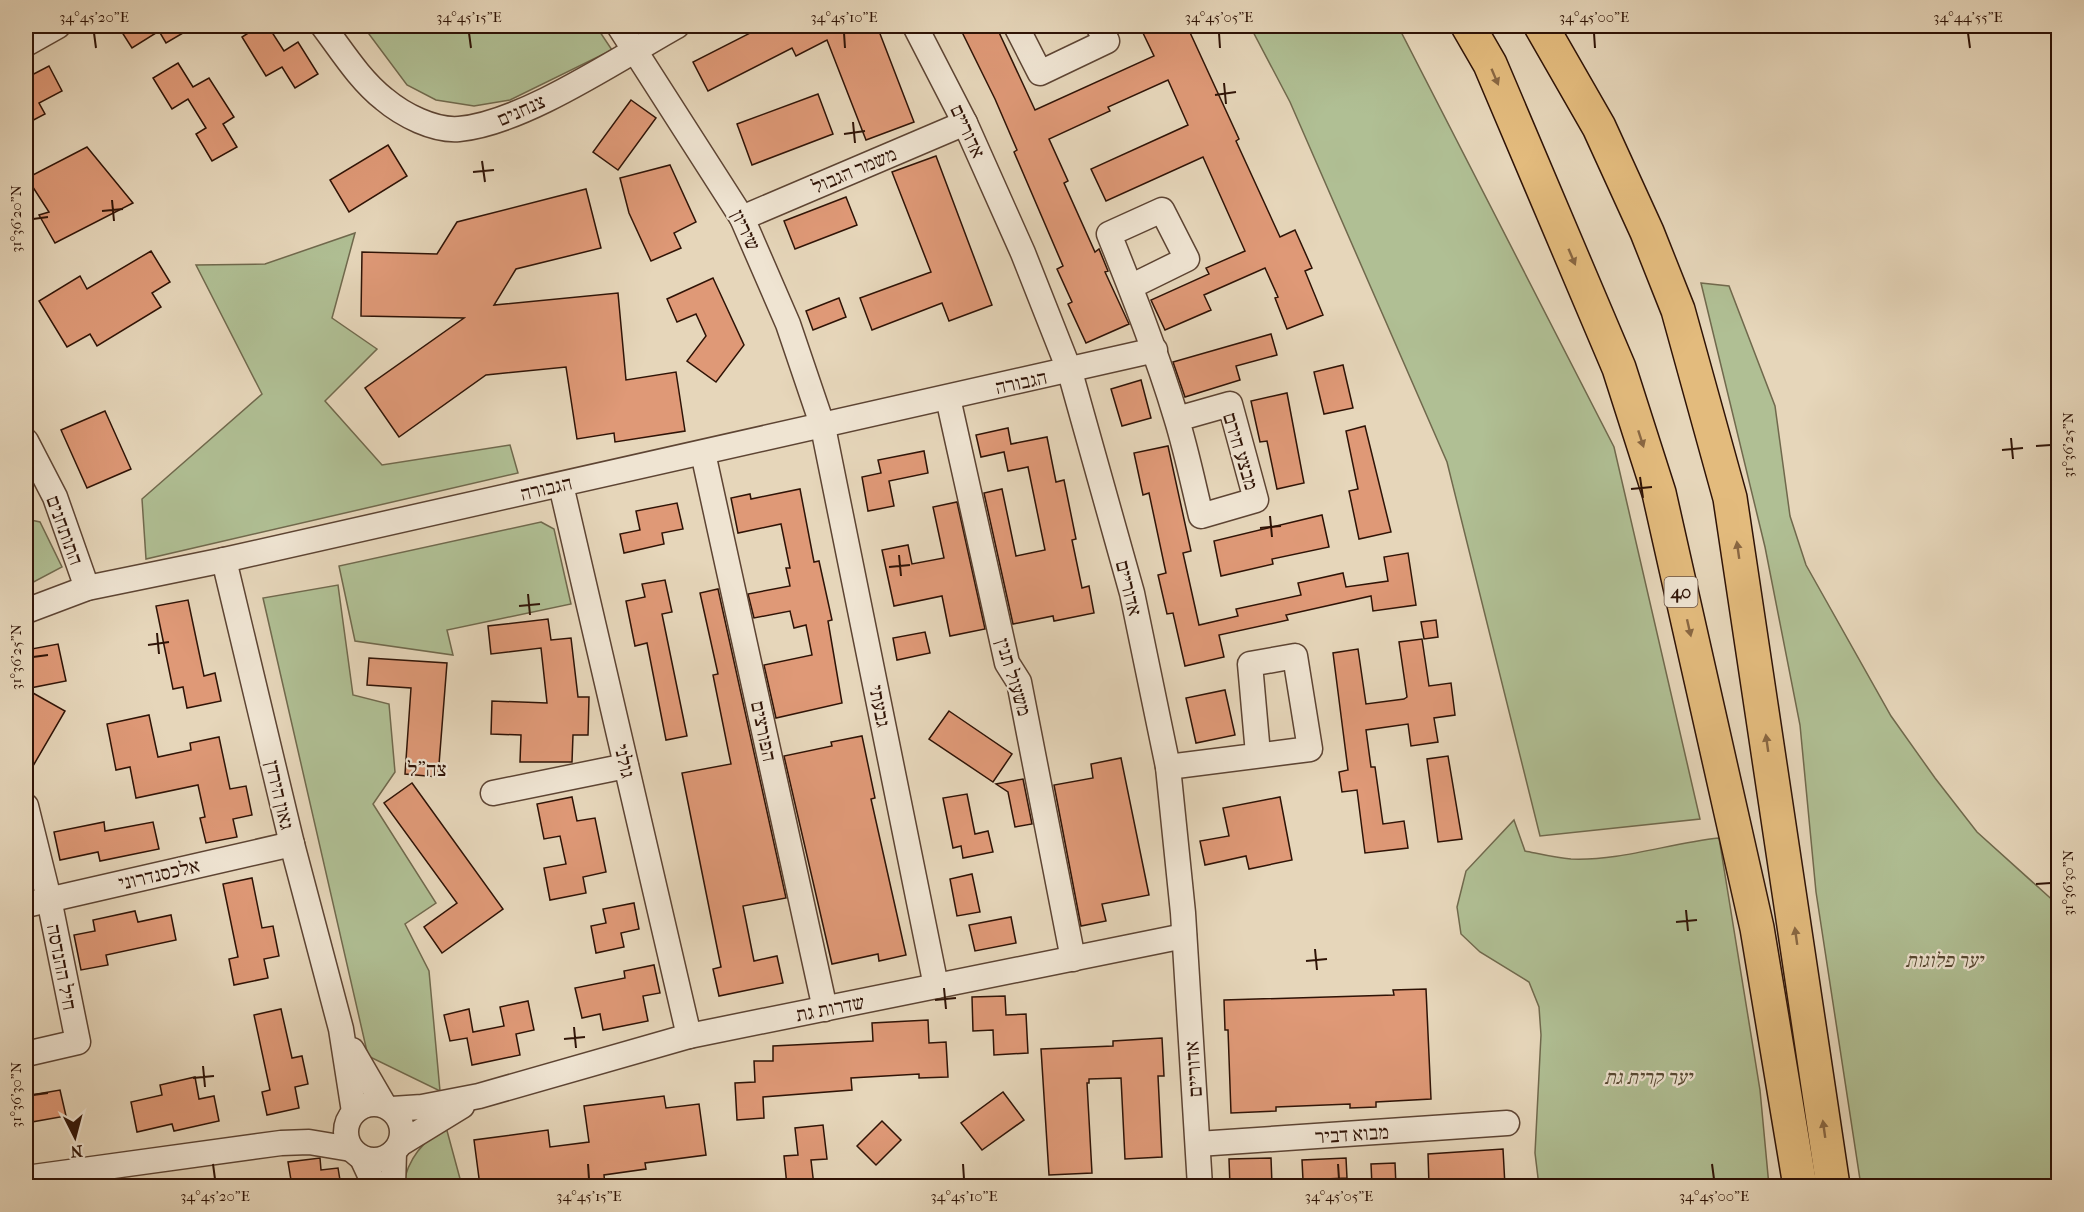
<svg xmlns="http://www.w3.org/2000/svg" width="2084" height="1212" viewBox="0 0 2084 1212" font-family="'IM FELL French Canon','Frank Ruhl Libre',serif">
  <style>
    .green { fill: #b0bf94; stroke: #70694d; stroke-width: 1.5 }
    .building { fill: #df9977; stroke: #2f1306; stroke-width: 1.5 }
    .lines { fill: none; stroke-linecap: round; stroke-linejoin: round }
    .minor-casing { stroke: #5d4433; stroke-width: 27 }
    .highway-casing { stroke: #2f1306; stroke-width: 36 }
    .minor { stroke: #efe4d2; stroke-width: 24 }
    .highway { stroke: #e3bb7d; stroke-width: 33 }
    .oneway { fill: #896742 }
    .ticks { fill: none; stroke: #2f1306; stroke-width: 2 }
    .labels { text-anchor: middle; stroke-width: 4.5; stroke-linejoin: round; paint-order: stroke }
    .shield { fill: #efe4d2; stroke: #695243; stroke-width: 1.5 }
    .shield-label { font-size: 18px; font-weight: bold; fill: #2f1306 }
    .street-label { font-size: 20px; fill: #2f1306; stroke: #efe4d2 }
    .park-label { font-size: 20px; font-style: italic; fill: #564731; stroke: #efe4d2 }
    .neighbourhood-label { font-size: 21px; fill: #2f1306; stroke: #efe4d2 }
    .neatline { fill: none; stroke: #2f1306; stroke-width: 2 }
    .ticks-label { font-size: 15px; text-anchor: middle; fill: #2f1306 }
  </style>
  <rect width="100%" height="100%" fill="#e6d6ba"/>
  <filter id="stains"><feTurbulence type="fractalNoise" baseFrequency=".00333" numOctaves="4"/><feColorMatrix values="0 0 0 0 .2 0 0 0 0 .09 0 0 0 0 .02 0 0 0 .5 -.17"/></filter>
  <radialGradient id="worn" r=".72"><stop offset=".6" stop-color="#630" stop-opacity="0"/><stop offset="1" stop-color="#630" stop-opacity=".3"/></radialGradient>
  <!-- green -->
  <g class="green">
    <polygon points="363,26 596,26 612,50 510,100 474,106 436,100 407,85"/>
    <polygon points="1250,26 1398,26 1614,447 1700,819 1540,836 1447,462 1290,102"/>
    <polygon points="355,233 332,318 377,349 325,401 382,465 510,445 518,473 146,559 142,499 262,394 196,265 265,264"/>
    <polygon points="1701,283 1729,286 1775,406 1790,516 1806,565 1891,716 1935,778 1977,832 2058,905 2058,1186 1861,1186 1816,892 1800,725 1765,547"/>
    <polygon points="26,519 40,522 62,567 26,586"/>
    <polygon points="541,522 554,529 571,604 447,630 453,655 355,641 339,566"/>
    <polygon points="338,585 353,695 389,704 395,772 373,804 436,903 405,924 429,971 440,1091 368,1056 263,598"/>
    <path d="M1514 820 1525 851C1540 854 1556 858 1571 859 1621 861 1670 843 1719 838L1760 1090 1769 1186H1539L1535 1153 1541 1035 1539 1007 1529 982 1480 952 1461 934 1457 907 1466 871Z"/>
    <path d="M446 1127 462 1186H403C408 1158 423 1141 446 1127Z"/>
  </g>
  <!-- building -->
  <g class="building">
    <polygon points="118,26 195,26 166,43 159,31 132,48"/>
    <polygon points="250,26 268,26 284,51 298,42 318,74 295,88 282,67 266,76 242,37 253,30"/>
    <polygon points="764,26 877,26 914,122 866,140 827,40 796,56 792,48 708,91 693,62"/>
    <polygon points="959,26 996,26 1035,110 1154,56 1142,31 1154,26 1187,26 1239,139 1236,141 1280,237 1295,230 1312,268 1305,271 1323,315 1287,329 1275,298 1278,297 1265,268 1204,295 1211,310 1165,330 1151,300 1209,274 1206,268 1245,251 1203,157 1106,201 1091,169 1188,125 1168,80 1108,107 1110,111 1049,139 1068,181 1064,183 1095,252 1099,249 1108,271 1105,272 1129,324 1086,343 1068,304 1072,302 1057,269 1063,266 1014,152 1017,150 995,99"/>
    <polygon points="178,63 193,87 209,78 234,117 223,124 237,147 212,161 196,134 206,128 188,99 172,109 153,78"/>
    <polygon points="49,66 62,91 39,103 45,114 26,124 26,78"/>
    <polygon points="818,94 833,134 752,165 737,124"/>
    <polygon points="631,100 656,118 618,170 593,152"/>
    <polygon points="388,145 407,176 349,212 330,180"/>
    <polygon points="87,147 133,203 55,243 39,215 49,212 27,178"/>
    <polygon points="936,156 992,305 949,321 942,303 872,330 860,298 931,272 892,172"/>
    <polygon points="670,165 696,222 674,233 681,248 651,261 629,213 620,178"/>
    <polygon points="586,189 601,248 516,269 494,305 618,293 626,380 676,372 685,431 615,442 614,433 577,439 566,367 486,375 399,437 365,388 464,318 361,316 362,252 437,254 457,222"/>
    <polygon points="846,197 857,225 795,249 784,221"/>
    <polygon points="151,251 170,282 152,293 161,307 97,346 90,334 67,347 39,301 80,276 87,289"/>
    <polygon points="713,278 744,345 716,382 687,361 706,336 696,314 677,322 667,299"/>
    <polygon points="839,298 846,317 813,330 806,311"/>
    <polygon points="1271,334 1277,355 1236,366 1240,380 1185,397 1173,362"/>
    <polygon points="1343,365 1353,408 1324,414 1314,372"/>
    <polygon points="1141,380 1151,418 1122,426 1111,389"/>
    <polygon points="1287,393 1304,483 1277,489 1267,441 1260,442 1251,401"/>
    <polygon points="105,411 131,469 87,488 61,430"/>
    <polygon points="1365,426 1391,532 1359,539 1349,491 1358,489 1346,431"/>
    <polygon points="1008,428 1011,444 1047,437 1056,482 1064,480 1076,539 1072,540 1082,588 1089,586 1094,613 1054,621 1053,616 1013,624 984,493 1002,489 1016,556 1045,550 1028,467 1008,471 1004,452 981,457 976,435"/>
    <polygon points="1168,446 1191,551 1183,553 1199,625 1238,616 1236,609 1301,595 1298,583 1343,573 1346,587 1388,581 1384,557 1408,553 1416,605 1373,611 1371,596 1286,615 1288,620 1219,635 1224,657 1185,666 1173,613 1167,614 1158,575 1166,573 1149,493 1143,495 1134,453"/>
    <polygon points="924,451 928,473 889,481 894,506 868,511 862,477 881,473 878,460"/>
    <polygon points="800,489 814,562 819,561 832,620 828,621 842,703 776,718 764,665 812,655 806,625 794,628 790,611 754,618 748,594 790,586 786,568 790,568 781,524 738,533 731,498 750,494 751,499"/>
    <polygon points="957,502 985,629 950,636 942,596 894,606 882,550 908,545 912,564 944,558 933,507"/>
    <polygon points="677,503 683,529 662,533 664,544 624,553 620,534 640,530 636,511"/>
    <polygon points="1322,515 1329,547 1272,559 1273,564 1221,576 1214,541"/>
    <polygon points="665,580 672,612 662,614 687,736 666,740 647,643 635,646 626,601 645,597 642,584"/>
    <polygon points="718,589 786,898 743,906 754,961 777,956 783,983 719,996 713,969 721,967 682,773 731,764 713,675 718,674 700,593"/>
    <polygon points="188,600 204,676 215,673 221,701 187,708 183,687 173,689 156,606"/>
    <polygon points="548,619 551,640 571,638 578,697 589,697 588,735 573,735 572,762 520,762 521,735 491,734 492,701 547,703 541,648 491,654 488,626"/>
    <polygon points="1436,620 1438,637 1424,639 1421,622"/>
    <polygon points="925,632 930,653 897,660 893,638"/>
    <polygon points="1422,639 1429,686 1451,683 1455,715 1434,718 1438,742 1411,746 1408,724 1366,730 1371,767 1375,767 1383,824 1404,821 1408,848 1365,853 1357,790 1342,792 1339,772 1348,770 1333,653 1358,649 1366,704 1404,699 1407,697 1399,642"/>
    <polygon points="58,644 66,681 30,688 26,650"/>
    <polygon points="369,658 447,663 438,777 405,774 411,688 367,685"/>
    <polygon points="1225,690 1235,735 1196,743 1186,698"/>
    <polygon points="33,693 65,711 26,778 26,705"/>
    <polygon points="949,711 1012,754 993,782 929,739"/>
    <polygon points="149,715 158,757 191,750 190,743 219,737 230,789 246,786 252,815 233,819 237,837 206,843 200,818 205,817 198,785 136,798 130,767 116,770 107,724"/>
    <polygon points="862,736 875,798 871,799 906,955 879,961 878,954 832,964 784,756 832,746 831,742"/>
    <polygon points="1448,756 1462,839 1438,842 1427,759"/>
    <polygon points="1121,758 1149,895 1102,904 1106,921 1081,926 1054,785 1093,778 1091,764"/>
    <polygon points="1023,779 1032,824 1015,827 1008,792 996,784"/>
    <polygon points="412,783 503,909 442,953 424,927 457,903 384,803"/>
    <polygon points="967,794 975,834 988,831 993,852 963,858 961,846 953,848 943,798"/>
    <polygon points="572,797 577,821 595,818 606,872 583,877 586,893 550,900 544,868 566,864 560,836 544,839 537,804"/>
    <polygon points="1280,797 1292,860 1249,869 1246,856 1205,865 1200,841 1229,836 1223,808"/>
    <polygon points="104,822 105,831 153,822 159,849 100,861 98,852 60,860 54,832"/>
    <polygon points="972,874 980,912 957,916 950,879"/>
    <polygon points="252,878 262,928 273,926 279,956 264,959 268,978 234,985 229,959 238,957 223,884"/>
    <polygon points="634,903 639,929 621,933 624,947 596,953 591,926 606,923 603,909"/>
    <polygon points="135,911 138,922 171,915 176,940 106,955 108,965 81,970 74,935 95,931 93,920"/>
    <polygon points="1011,917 1016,943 975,951 969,925"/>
    <polygon points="654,965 660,993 643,996 648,1021 603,1030 600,1014 582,1018 575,988 625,978 624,971"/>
    <polygon points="1426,989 1431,1099 1376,1102 1376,1107 1350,1108 1350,1104 1276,1107 1276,1111 1231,1113 1228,1030 1225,1030 1224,1000 1394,995 1393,990"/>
    <polygon points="1005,996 1006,1015 1026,1014 1028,1053 994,1055 993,1030 973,1031 972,997"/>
    <polygon points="528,1001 534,1030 516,1034 520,1055 472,1065 467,1038 450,1041 444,1015 469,1009 473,1032 504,1026 500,1007"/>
    <polygon points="281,1009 292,1058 302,1056 308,1084 295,1087 299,1108 267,1115 262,1092 270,1090 254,1015"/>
    <polygon points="928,1020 929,1043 946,1042 948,1077 919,1078 919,1074 851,1078 852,1090 763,1097 764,1118 737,1120 735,1083 755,1082 754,1061 773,1061 773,1046 873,1041 872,1023"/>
    <polygon points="1162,1038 1164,1076 1158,1076 1162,1157 1125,1159 1121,1078 1089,1079 1089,1083 1087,1083 1092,1173 1049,1175 1041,1049 1113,1046 1113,1041"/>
    <polygon points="195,1077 199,1099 214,1096 219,1121 174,1131 172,1124 137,1132 131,1102 162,1095 160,1085"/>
    <polygon points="60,1090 66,1116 26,1123 26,1096"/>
    <polygon points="1003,1092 1024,1120 982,1150 961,1123"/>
    <polygon points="664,1096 666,1108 699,1104 706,1155 645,1163 646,1169 604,1175 605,1186 563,1186 562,1180 515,1186 502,1186 502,1183 480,1186 474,1140 548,1130 550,1147 589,1142 584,1106"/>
    <polygon points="882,1121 901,1140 876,1165 857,1146"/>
    <polygon points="823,1125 827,1159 811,1160 814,1186 787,1186 784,1156 798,1155 795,1128"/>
    <polygon points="1503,1149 1505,1186 1429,1186 1428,1154"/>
    <polygon points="320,1158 321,1170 338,1168 341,1186 292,1186 288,1162"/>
    <polygon points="1271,1158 1272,1185 1230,1186 1229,1159"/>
    <polygon points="1346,1158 1347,1178 1303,1180 1302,1160"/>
    <polygon points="1395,1163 1396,1186 1372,1186 1371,1164"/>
  </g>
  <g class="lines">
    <defs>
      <g id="minor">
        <path d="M323 26C342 51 359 79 384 99 403 115 434 131 459 129 524 123 619 58 677 26"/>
        <polyline points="619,26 742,218 788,324 823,427 936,986"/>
        <polyline points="915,26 965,123 1023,253 1070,372 1132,593 1168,767 1183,913 1200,1186"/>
        <polyline points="1016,26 1040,73 1107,41 1098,26"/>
        <polyline points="26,44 58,26"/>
        <polyline points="742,218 965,123"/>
        <path d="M1130 287 1187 259 1162 210 1109 234C1133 294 1157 354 1176 417 1186 449 1193 483 1201 516L1256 500 1230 404 1177 419"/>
        <polyline points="948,398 1007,663 1019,682 1073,959"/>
        <polyline points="26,441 55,497 87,588"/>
        <polyline points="703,453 825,1009"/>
        <polyline points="561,485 689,1036"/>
        <polyline points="224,560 292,844 341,1029 354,1112"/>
        <polyline points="26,611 87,588 224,560 1155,350"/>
        <polyline points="1168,767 1310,749 1295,656 1250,664 1258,754"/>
        <polyline points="493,793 626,766"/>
        <polyline points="26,806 49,899 78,1042 26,1054"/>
        <polyline points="26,905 292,844"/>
        <polyline points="352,1050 384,1105"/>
        <circle cx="374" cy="1132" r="28"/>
        <polyline points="392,1109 422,1107 479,1096 689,1036 1184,936"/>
        <polyline points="400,1144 462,1106"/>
        <polyline points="1198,1144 1507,1123"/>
        <polyline points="362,1158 375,1186"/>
        <polyline points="26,1178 281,1143 309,1142 351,1149"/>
        <polyline points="393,1186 394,1152"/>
      </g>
      <g id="highway">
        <polyline points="1468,26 1490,64 1619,368 1659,493 1757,928 1800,1186"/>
        <polyline points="1541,26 1599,127 1647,232 1678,310 1730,498 1833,1186"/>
      </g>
    </defs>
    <!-- minor casing -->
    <use href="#minor" class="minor-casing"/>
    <!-- highway casing -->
    <use href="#highway" class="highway-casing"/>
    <!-- minor -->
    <use href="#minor" class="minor"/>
    <!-- highway -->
    <use href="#highway" class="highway"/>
  </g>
  <!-- one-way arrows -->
  <defs><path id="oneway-solid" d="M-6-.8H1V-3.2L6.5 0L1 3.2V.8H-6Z" transform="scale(1.5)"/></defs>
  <g class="oneway">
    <use href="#oneway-solid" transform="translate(1495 77) rotate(67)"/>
    <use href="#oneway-solid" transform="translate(1572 257) rotate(67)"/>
    <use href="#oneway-solid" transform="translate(1641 439) rotate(72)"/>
    <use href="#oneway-solid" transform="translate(1738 550) rotate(-98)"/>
    <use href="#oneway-solid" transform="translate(1689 628) rotate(77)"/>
    <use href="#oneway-solid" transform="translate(1767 743) rotate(-98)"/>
    <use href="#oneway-solid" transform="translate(1796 936) rotate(-98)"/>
    <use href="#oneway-solid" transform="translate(1824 1129) rotate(-98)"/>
  </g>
  <!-- ticks -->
  <path class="ticks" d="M94 33 96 48M469 33 471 48M844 33 845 48M1219 33 1220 48M1594 33 1595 48M1968 33 1970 48M1224 83 1226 104M1215 95 1236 92M853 122 855 143M844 134 865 131M482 161 485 182M473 172 494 170M112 200 114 221M102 211 123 209M33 219 48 217M2011 438 2013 459M2036 446 2051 445M2002 450 2023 448M1640 477 1643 498M1631 489 1652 487M1270 516 1272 537M1260 528 1281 526M899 555 901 576M889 567 910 565M528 594 530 615M519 606 540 604M157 633 159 654M148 645 169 642M33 657 48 655M2036 884 2051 883M1686 910 1688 931M1676 922 1697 920M1315 949 1317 970M1306 961 1327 959M944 988 946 1009M935 1000 956 998M574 1027 576 1048M564 1039 585 1037M203 1066 205 1087M193 1078 214 1076M33 1095 48 1093M213 1164 215 1179M588 1164 589 1179M963 1164 964 1179M1338 1164 1339 1179M1712 1164 1714 1179"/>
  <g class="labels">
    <!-- shield labels -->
    <rect class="shield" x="1664.5" y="577" width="33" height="30" rx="4.5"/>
    <g class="shield-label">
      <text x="1681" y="598">40</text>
    </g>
    <!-- street labels -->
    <g class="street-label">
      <text transform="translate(521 110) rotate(-24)" y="7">צנחנים</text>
      <text transform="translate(968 131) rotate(65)" y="7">אדוריים</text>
      <text transform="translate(854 170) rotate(-23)" y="7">משמר הגבול</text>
      <text transform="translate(746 230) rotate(64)" y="7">שיריון</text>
      <text transform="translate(1021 382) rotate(-12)" y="7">הגבורה</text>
      <text transform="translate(1241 451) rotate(73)" y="7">מבצע חירם</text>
      <text transform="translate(546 488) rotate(-13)" y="7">הגבורה</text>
      <text transform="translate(65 530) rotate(70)" y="7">התותחנים</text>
      <text transform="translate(1129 588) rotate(76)" y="7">אדוריים</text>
      <text transform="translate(1014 677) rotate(73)" y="7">משעול תנין</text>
      <text transform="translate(880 706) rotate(79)" y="7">גבעתי</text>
      <text transform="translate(764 731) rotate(78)" y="7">הפורצים</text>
      <text transform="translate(625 761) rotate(77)" y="7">גולני</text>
      <text transform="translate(280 795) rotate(77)" y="7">גאון הירדן</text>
      <text transform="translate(159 874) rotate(-13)" y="7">אלכסנדרוני</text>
      <text transform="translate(62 967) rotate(79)" y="7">חיל ההנדסה</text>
      <text transform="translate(830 1008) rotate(-11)" y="7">שדרות גת</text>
      <text transform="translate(1193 1069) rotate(-94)" y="7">אדוריים</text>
      <text transform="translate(1352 1134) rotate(-4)" y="7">מבוא דביר</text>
    </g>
    <!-- park labels -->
    <g class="park-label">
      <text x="1944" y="967">יער פלוגות</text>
      <text x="1648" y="1084">יער קרית גת</text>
    </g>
    <!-- neighbourhood labels -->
    <g class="neighbourhood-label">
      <text x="427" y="776">צה"ל</text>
    </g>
  </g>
  <!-- margin -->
  <rect width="2084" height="1212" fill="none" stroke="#e6d6ba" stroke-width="66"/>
  <!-- north arrow -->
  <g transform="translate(75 1137) rotate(174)" stroke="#efe4d2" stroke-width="4.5" paint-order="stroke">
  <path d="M0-4.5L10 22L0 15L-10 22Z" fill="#2f1306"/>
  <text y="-9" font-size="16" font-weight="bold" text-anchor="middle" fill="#2f1306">N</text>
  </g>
  <rect x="33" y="33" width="2018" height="1146" class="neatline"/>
  <g class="ticks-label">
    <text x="94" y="22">34°45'20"E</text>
    <text x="469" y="22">34°45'15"E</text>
    <text x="844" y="22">34°45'10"E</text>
    <text x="1219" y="22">34°45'05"E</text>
    <text x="1594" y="22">34°45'00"E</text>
    <text x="1968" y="22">34°44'55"E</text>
    <text transform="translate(16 219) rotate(-90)" y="5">31°36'20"N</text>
    <text transform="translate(2068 445) rotate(-90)" y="5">31°36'25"N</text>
    <text transform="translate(16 657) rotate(-90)" y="5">31°36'25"N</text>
    <text transform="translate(2068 883) rotate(-90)" y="5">31°36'30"N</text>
    <text transform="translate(16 1095) rotate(-90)" y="5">31°36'30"N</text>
    <text x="215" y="1201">34°45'20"E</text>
    <text x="589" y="1201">34°45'15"E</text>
    <text x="964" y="1201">34°45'10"E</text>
    <text x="1339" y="1201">34°45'05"E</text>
    <text x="1714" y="1201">34°45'00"E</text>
  </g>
  <rect width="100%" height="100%" filter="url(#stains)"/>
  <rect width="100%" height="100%" fill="url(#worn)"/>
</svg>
